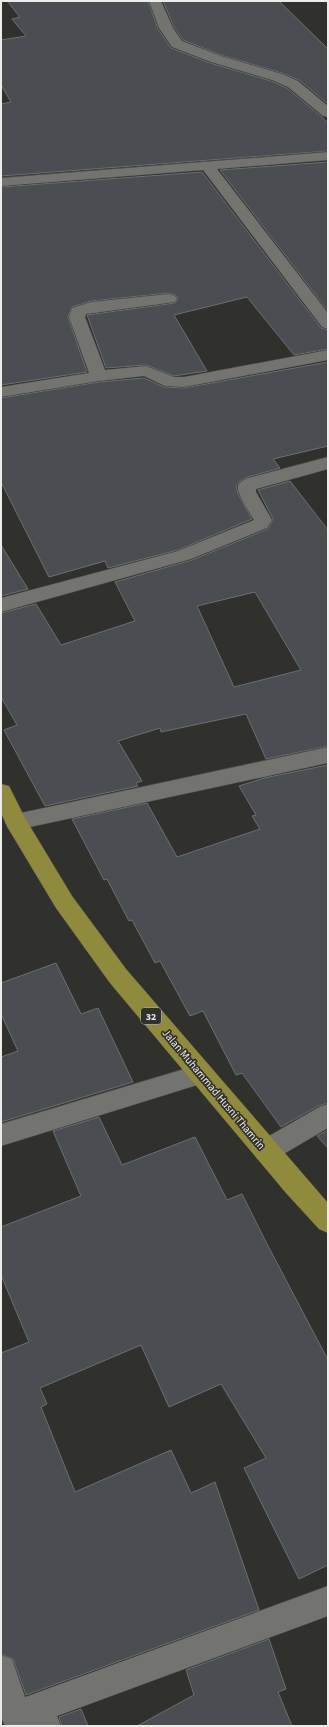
<svg xmlns="http://www.w3.org/2000/svg" width="329" height="1727" viewBox="0 0 329 1727" font-family="'Source Sans 3',sans-serif">
  <style>
    .building { fill: #4a4d51; stroke: #6c7073; fill-rule: evenodd }
    .lines { fill: none; stroke-linecap: round; stroke-linejoin: round }
    .minor-casing { stroke: #4b4b47; stroke-width: 1 }
    .tertiary-casing { stroke: #4b4b47; stroke-width: 1 }
    .trunk-casing { stroke: #4b4b47; stroke-width: 1 }
    .minor { fill: #73736f; fill-rule: evenodd }
    .tertiary { fill: #73736f; fill-rule: evenodd }
    .trunk { fill: #908a3c; fill-rule: evenodd }
    .labels { text-anchor: middle; stroke-width: 3.5; stroke-linejoin: round; paint-order: stroke }
    .shield { fill: #30302c; stroke: #b4b4b0; stroke-width: 1 }
    .shield-label { font-size: 10px; font-weight: bold; fill: #ecece9 }
    .street-label { font-size: 11px; fill: #ecece9; stroke: #30302c }
  </style>
  <rect width="100%" height="100%" fill="#30302c"/>
  <!-- building -->
  <g class="building">
    <polygon points="7,1 148,1 158,29 171,48 210,63 271,81 287,88 322,117 328,123 328,151 1,176 1,104 11,102 1,85 1,40 26,36 12,19 20,17"/>
    <polygon points="163,1 279,1 328,49 328,104 299,80 282,73 221,55 183,40 174,27"/>
    <polygon points="328,162 328,311 220,170"/>
    <polygon points="202,172 321,328 328,330 328,349 294,355 247,297 174,315 207,371 174,376 146,365 106,368 87,315 175,303 178,298 175,295 169,293 91,301 72,307 68,317 87,372 1,385 1,187"/>
    <polygon points="328,362 328,446 273,459 280,468 248,477 240,481 236,486 238,494 252,519 178,550 108,568 105,561 49,577 1,482 1,398 99,382 144,378 164,387 184,388"/>
    <path d="M290 481 328 530V746L266 759 246 714 161 732 160 728 118 741 142 781 136 783 138 786 45 806 4 730 17 725 1 697V613L36 604 61 645 135 621 115 582 192 560 268 529 273 519 258 490ZM255 592 301 670 234 687 197 606Z"/>
    <polygon points="1,545 28,589 1,596"/>
    <polygon points="328,765 328,1103 318,1106 281,1127 242,1073 236,1075 203,1011 190,1016 160,961 155,963 132,920 129,921 107,879 104,880 72,819 147,803 177,857 260,829 252,816 256,815 239,786 264,778"/>
    <polygon points="56,963 81,1014 98,1008 133,1082 1,1122 1,1057 18,1051 1,1014 1,983"/>
    <polygon points="99,1117 122,1165 195,1137 227,1200 242,1194 266,1242 328,1360 328,1565 299,1579 244,1468 266,1458 221,1384 169,1407 141,1345 40,1388 47,1404 41,1407 75,1492 171,1450 191,1493 215,1482 259,1610 26,1695 13,1659 1,1654 1,1353 29,1342 1,1275 1,1227 81,1196 53,1131"/>
    <polygon points="328,1130 328,1148 317,1136"/>
    <polygon points="269,1639 286,1689 278,1692 292,1726 137,1726 194,1695 186,1670"/>
    <polygon points="81,1709 88,1726 62,1726 59,1717"/>
  </g>
  <g class="lines">
    <defs>
      <g id="minor">
        <polygon points="149,1 161,1 173,28 182,41 221,56 282,74 298,81 328,106 328,117 323,116 288,87 272,80 211,62 172,47 159,28"/>
        <polygon points="328,152 328,160 217,169 328,313 328,329 322,327 203,170 1,186 1,178"/>
        <polygon points="169,294 175,296 177,299 175,302 86,314 85,317 105,370 146,366 174,377 184,377 328,350 328,360 184,387 165,386 144,376 99,381 1,397 1,387 89,373 69,317 72,308 91,302"/>
        <path d="M328 457V469L256 489V492L272 520 267 528 191 559 1 612V598L178 551 254 520C250 513 236 493 238 486 239 482 244 480 248 478Z"/>
        <polygon points="201,1064 210,1067 213,1074 210,1081 1,1146 1,1124"/>
        <polygon points="328,1104 328,1128 275,1159 266,1162 257,1159 253,1151 257,1143 319,1107"/>
        <polygon points="328,1586 328,1616 57,1716 61,1726 7,1726 4,1724 1,1717 1,1655 12,1659 25,1697"/>
      </g>
      <polygon id="tertiary" points="328,747 328,763 16,830 8,828 5,822 8,816 16,814"/>
      <polygon id="trunk" points="1,784 9,786 25,818 72,896 126,969 328,1203 328,1233 319,1229 286,1193 110,983 56,908 8,828 1,813"/>
    </defs>
    <!-- minor casing -->
    <use href="#minor" class="minor-casing"/>
    <!-- tertiary casing -->
    <use href="#tertiary" class="tertiary-casing"/>
    <!-- trunk casing -->
    <use href="#trunk" class="trunk-casing"/>
    <!-- minor -->
    <use href="#minor" class="minor"/>
    <!-- tertiary -->
    <use href="#tertiary" class="tertiary"/>
    <!-- trunk -->
    <use href="#trunk" class="trunk"/>
  </g>
  <g class="labels">
    <!-- shield labels -->
    <rect class="shield" x="141" y="1008" width="20" height="16" rx="3"/>
    <g class="shield-label">
      <text x="151" y="1020">32</text>
    </g>
    <!-- street labels -->
    <g class="street-label">
      <text transform="translate(214 1089) rotate(50)" y="4">Jalan Muhammad Husni Thamrin</text>
    </g>
  </g>
  <!-- border -->
  <rect width="329" height="1727" fill="none" stroke="#ecece9" stroke-width="4"/>
</svg>
